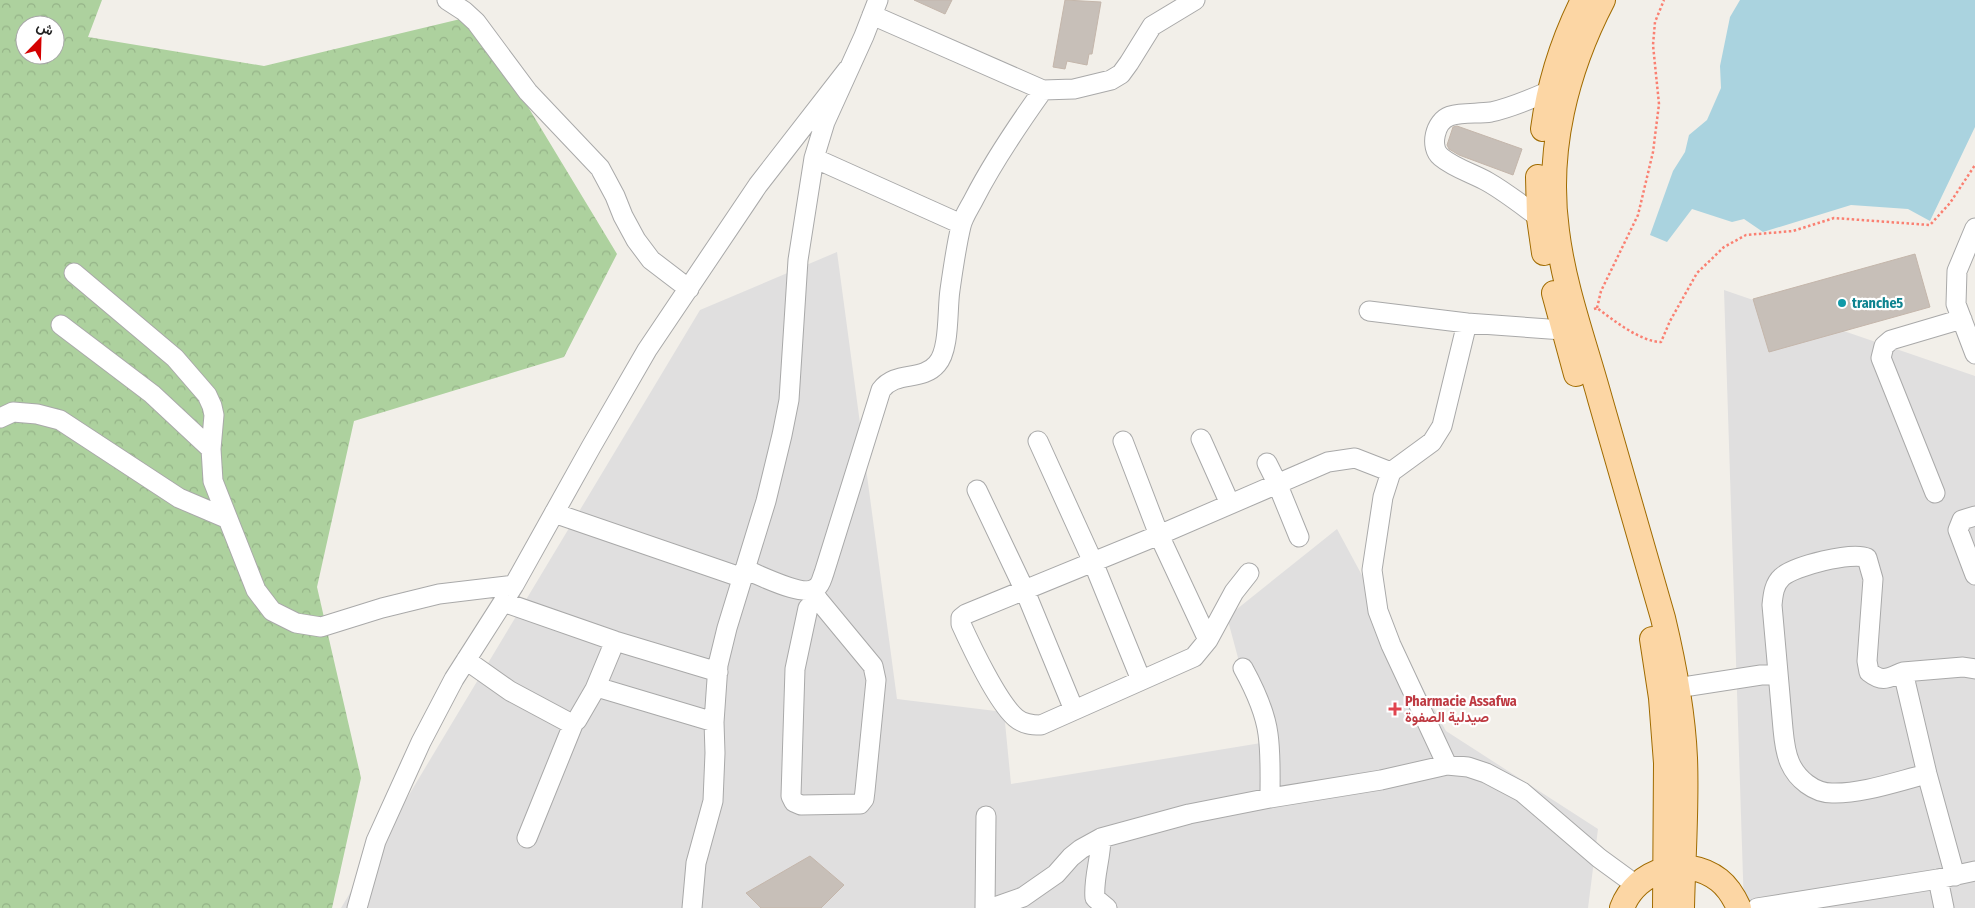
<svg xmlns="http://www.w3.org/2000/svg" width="1975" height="908" viewBox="0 0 1975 908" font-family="'Fira Sans Condensed',Vazirmatn,sans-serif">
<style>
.residential{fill:#e0dfdf}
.forest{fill:url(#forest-crowns);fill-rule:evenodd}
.water{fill:#aad3df}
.building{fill:#c7bfb8;stroke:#c4b6ab}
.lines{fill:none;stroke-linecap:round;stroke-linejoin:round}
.minor-casing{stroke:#a9a9a9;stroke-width:21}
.major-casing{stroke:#a06b00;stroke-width:26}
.path{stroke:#fa8072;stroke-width:2.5;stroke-dasharray:2.5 2.5;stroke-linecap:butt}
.minor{stroke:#fff;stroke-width:19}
.major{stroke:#fcd6a4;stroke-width:24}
.culture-dot{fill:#0f9aa8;stroke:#fff;stroke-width:2}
.health-dot{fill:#e0444e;stroke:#fff;stroke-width:2}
.labels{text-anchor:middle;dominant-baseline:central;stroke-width:4.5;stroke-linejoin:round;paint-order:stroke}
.culture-label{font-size:14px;font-weight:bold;fill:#0d838f;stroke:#fff;text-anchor:start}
.health-label{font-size:14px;font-weight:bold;fill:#be3a42;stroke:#fff;text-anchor:start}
</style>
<defs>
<pattern id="forest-crowns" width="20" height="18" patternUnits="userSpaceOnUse" patternTransform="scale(1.25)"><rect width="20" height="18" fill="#add19e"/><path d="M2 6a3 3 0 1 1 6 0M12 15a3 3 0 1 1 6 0" fill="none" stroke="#95b388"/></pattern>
</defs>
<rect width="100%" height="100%" fill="#f2efe9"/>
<!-- residential -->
<path class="residential" d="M837,252L897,699L1004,712L1011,784L1261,743L1227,617L1337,529L1446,731L1598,829L1588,908H341L700,310Z
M1724,290L1975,376V908H1744Z"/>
<!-- forest -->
<path class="forest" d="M0,0H102L88,37L264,66L473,16L617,254L564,357L354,421L317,587L361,778L332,908H0ZM25,25H55V55H25Z"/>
<!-- water -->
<path class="water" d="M1740,0H1975V127L1930,221L1908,209L1851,205L1763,232L1744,219L1732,222L1692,209L1667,242L1650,235L1673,171L1685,152L1689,135L1707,120L1721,88L1720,66L1730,17Z"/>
<!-- building -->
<path class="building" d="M914,0H952L945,14Z
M1065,0L1101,2L1092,54H1089L1087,65L1067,61L1065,69L1053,67Z
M1457,126L1522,149L1513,175L1459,155L1449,149L1447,145L1453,127Z
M1915,254L1930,307L1769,352L1753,299Z
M810,856L844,885L821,908H761L746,893Z"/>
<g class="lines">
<!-- minor casing -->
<g class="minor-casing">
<path id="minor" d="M447,0L464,11L476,22L528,92L600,168L615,196L623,216L636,240L651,260L689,289
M872,15L1043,90L1074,89L1111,80L1121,74L1129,63L1152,26L1195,0
M814,158L961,224
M1548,224C1528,210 1509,194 1488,182C1474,174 1454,168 1441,157C1429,147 1435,121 1450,116C1463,112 1478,114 1491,112C1515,107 1537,96 1559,87
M1975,228L1957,271L1956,304L1975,354
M74,273L175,358L207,395L212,406L214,415L211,449L213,481L256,590L272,611L296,623L321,627L382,608L439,594L514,585
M1369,311L1467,323
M61,325L152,394L211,449
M0,418L13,412L37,414L60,420L179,498L226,518
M1201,439L1230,504
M1038,441L1093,562L1141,680
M1123,441L1159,535L1208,640
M1267,463L1277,483L1299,537
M977,490L1025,591L1074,710
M1935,493L1881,358L1884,346L1891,340L1962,319
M554,513L743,578
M1975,516L1962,520L1958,530L1975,575
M746,570C760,575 805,599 817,587C821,584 822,578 824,573L881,390C896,370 922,382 937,364C950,350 947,309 950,290C953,269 956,247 961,226C963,217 970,207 974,199C994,160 1018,125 1043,90
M1249,573L1234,592L1208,640L1194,657L1041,725C1031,725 1023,724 1016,718C998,703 971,646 961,624V618L966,614L1159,535L1328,462L1355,458L1391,472
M811,591L873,666L876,680L865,791L864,799L860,804L801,805L794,802L791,796L795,669L808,608L818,599
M503,602L615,641L718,672
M466,660L510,691L568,722H574L577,720L595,689L600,688L714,722
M1243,668C1254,688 1265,711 1268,734C1271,755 1270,777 1270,798
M1903,672C1888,678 1883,683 1869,672L1867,661L1873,579L1867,558C1853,551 1794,566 1782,577C1774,584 1773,595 1772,605L1783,729C1784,740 1785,752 1790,763C1797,779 1814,793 1832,793C1862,794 1898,781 1927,774
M1677,688L1761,675L1778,674
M595,689L615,641
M1447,765L1391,645L1378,611L1372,570L1383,497L1391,472L1432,442L1442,426L1467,323L1563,330
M527,838L574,722
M1101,838C1101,858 1093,879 1095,898L1107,908
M1955,876L1927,774L1903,672L1963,667L1975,669
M1938,879L1944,908
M357,908L376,841L421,742L454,679L514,585L591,447L647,350L758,185L848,69
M692,908L696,863L713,801L715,753L714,722L718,665L727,628L766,501L782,435L789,400L798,260L814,158L825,122L864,36L878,0
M985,908L986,816
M992,908L1023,897L1056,874L1071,857L1081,849L1101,838L1189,814L1270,798L1381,780L1447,765L1468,767L1486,773L1522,792L1599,858L1636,885
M1757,908L1938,879L1975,871"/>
</g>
<!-- major casing -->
<g class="major-casing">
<path id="major" d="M1603,0C1566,71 1546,151 1557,231C1564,288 1585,344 1600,399C1621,472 1642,545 1663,618C1674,664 1683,711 1685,758C1687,807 1683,859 1682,908
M1543,129C1549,84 1563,40 1583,0
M1538,177L1539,218L1544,253
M1554,293L1576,374
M1652,639L1661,698L1666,763L1665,908
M1622,908C1636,870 1686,854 1719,880C1728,887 1734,897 1739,908"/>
</g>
<!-- path -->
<path class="path" d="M1597,308L1601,291L1638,215L1653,152L1659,104L1653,45L1655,22L1664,0
M1594,309L1597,308C1613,320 1641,342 1661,342L1670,321L1697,273L1724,247L1746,235L1793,231L1834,218L1930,225L1950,203L1975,165"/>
<!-- minor -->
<use href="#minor" class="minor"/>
<!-- major -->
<use href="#major" class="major"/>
</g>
<!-- markers -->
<circle class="culture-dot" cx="1842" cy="303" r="5"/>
<path class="health-dot" d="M1392.5 701.5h5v5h5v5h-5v5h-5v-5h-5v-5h5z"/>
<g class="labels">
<!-- culture labels -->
<g class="culture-label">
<text x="1852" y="303">tranche5</text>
</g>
<!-- health labels -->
<g class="health-label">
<text x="1405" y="701">Pharmacie Assafwa<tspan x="1405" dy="16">صيدلية الصفوة</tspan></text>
</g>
</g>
<!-- north arrow -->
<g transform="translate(40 40) rotate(23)"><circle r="24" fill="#ffffff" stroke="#a7a7a7"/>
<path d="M0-4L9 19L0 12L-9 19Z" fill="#d40000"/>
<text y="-8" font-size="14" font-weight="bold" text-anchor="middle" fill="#222222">ش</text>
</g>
</svg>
